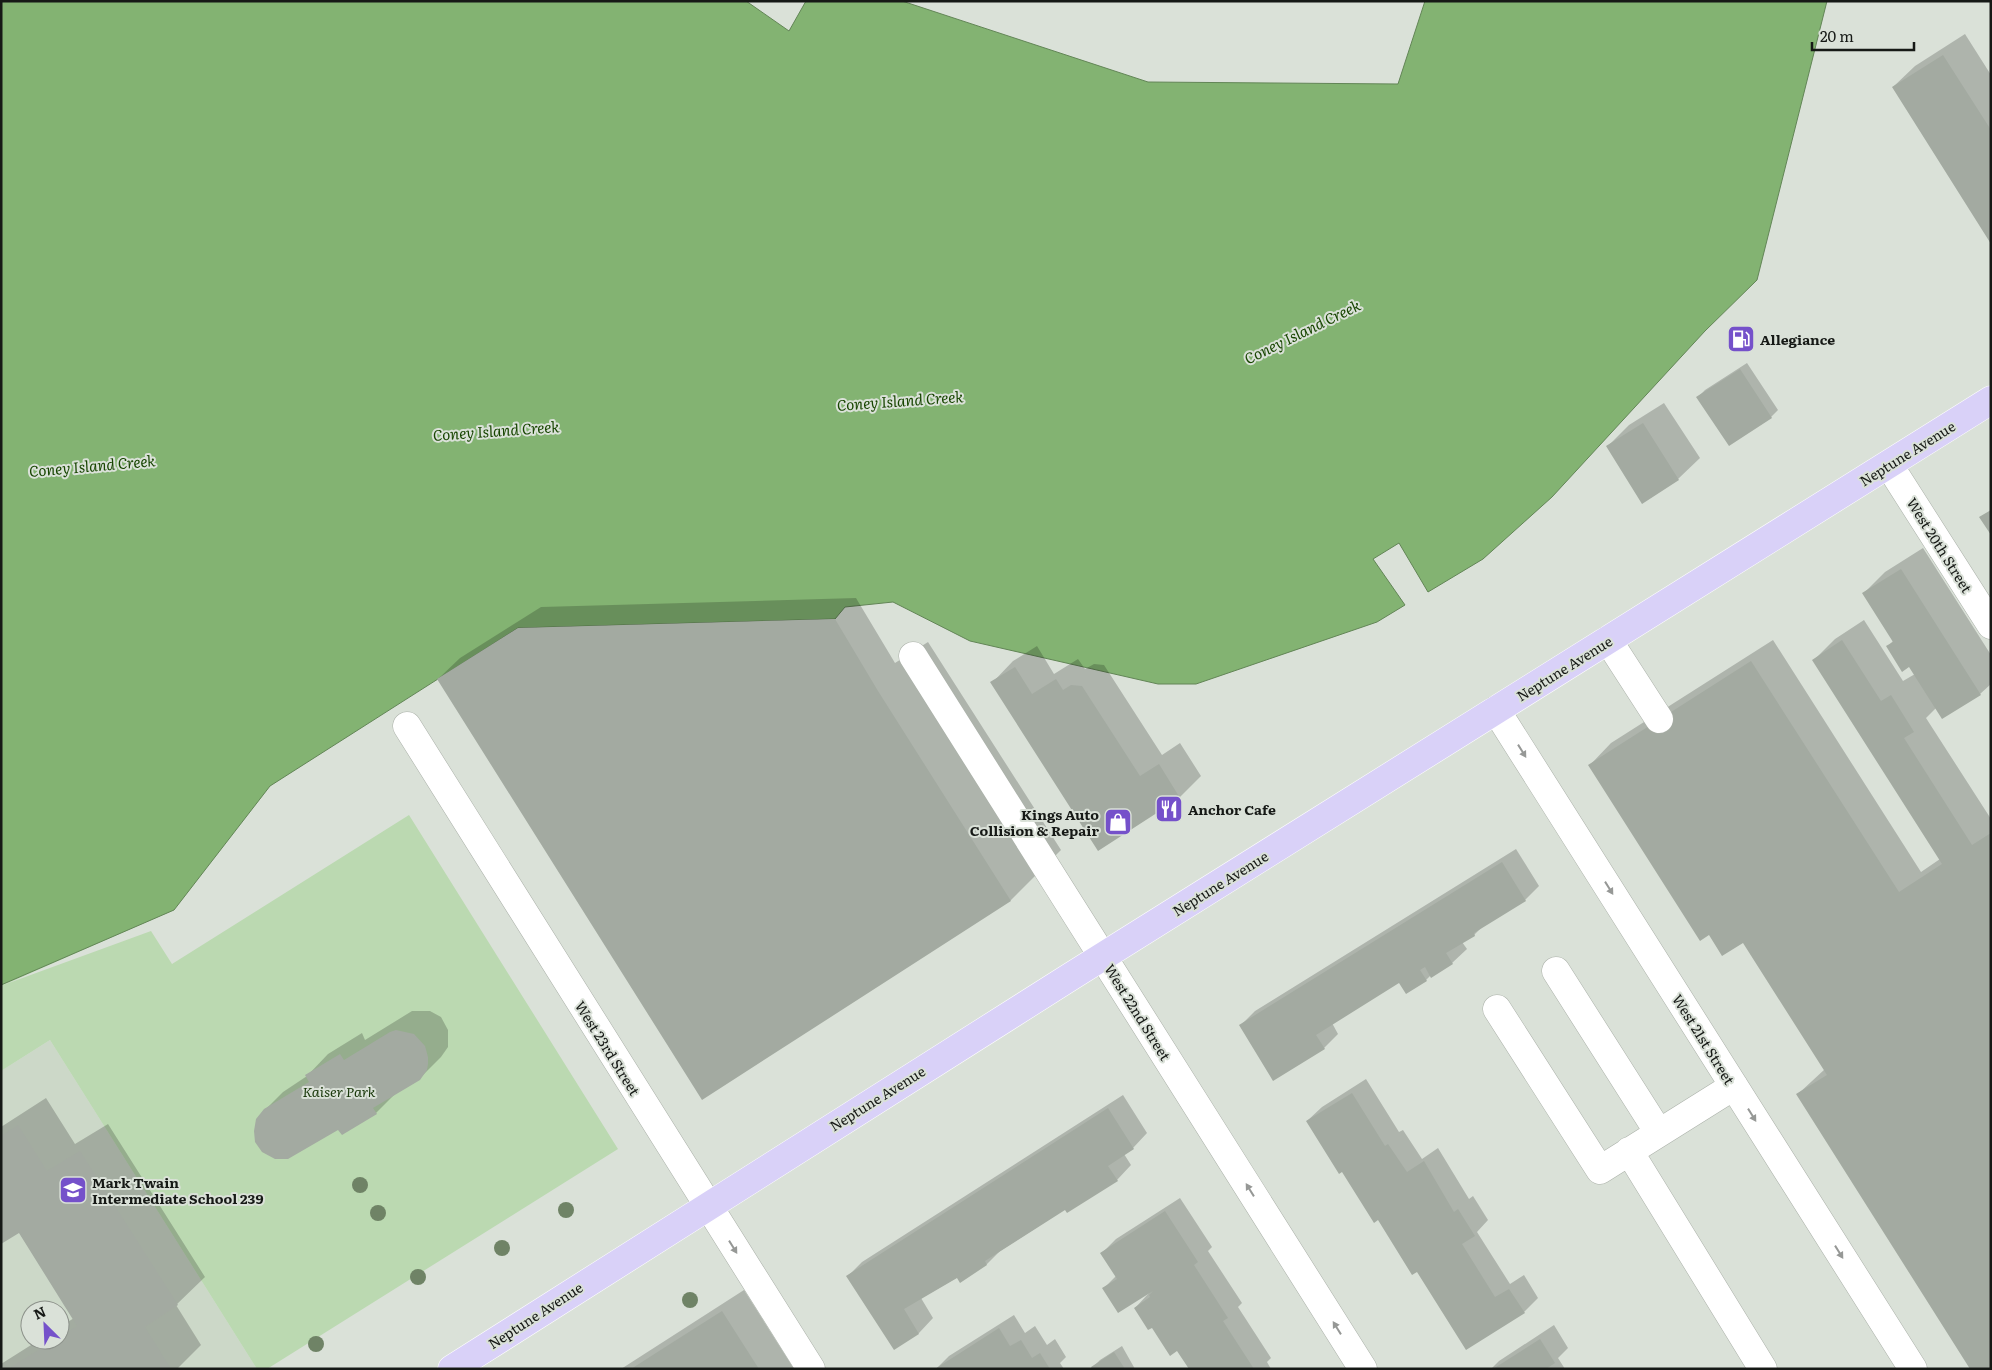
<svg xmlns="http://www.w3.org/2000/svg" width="1992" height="1370" viewBox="0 0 1992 1370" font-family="Literata,serif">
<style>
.built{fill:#ccd8c8;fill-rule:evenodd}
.green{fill:#bbd9b1}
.water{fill:#83b372;stroke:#628556}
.shadow{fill:#0003}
.building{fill:#a3aaa1}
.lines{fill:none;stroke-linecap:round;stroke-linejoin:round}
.minor-casing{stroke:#abb1a9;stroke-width:29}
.major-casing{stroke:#fff;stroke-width:29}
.minor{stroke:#fff;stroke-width:28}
.major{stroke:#d9d1f8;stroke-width:28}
.tree{fill:#6f8366}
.oneway{fill:#969896}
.labels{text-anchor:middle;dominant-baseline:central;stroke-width:4;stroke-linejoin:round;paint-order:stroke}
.poi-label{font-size:14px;font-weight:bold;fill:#161916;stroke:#dae1d8;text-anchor:start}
.street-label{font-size:14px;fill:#161916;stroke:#dae1d8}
.park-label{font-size:14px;font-style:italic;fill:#173608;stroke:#dae1d8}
.water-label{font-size:15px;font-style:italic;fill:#174500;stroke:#dae1d8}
</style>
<rect width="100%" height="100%" fill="#dae1d8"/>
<!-- built -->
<path class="built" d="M50,1040L257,1369H1V1071ZM30,1310H60V1340H30Z"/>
<!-- green -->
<path class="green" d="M322,752L270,786L174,910L6,984L151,931L172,964L409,815L618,1149L267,1369H257L50,1040L1,1071V909Z"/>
<!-- water -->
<path class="water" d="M1,1H746L789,31L806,1H902L1148,82L1398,84L1425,1H1827L1757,280L1705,331L1552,497L1483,559L1428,592L1399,543L1373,559L1405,605L1377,622L1196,684H1158L970,641L893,602L845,607L835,619L518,628L270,786L174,910L1,985Z"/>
<!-- shadow -->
<path class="shadow" d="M1965,34L1991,75V242L1893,87L1915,66Z
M1747,363L1778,410L1771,417L1698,397L1705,390Z
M1664,403L1700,458L1678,479L1608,446L1629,425Z
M1923,548L1991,655V684L1980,694L1942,717L1936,708L1926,718L1991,819V1369L1798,1094L1825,1069L1743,941L1590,765L1611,743L1773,640L1921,872L1940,859L1814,660L1835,639L1864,620L1903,681L1915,674L1910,665L1887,647L1894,640L1864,593L1885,572Z
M856,598L895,663L928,642L1061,850L1011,900L886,979L438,679L460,658L541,607Z
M1037,646L1054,674L1078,659L1085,669L1094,664L1104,665L1162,755L1180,743L1201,776L1180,797L1098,849L992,683L1013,661Z
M1516,849L1539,886L1525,900L1483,926L1474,935L1462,942L1467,949L1452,963L1431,975L1426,980L1400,981L1332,1023L1338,1034L1324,1048L1241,1025L1255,1011Z
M412,1011H430L441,1017L448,1030V1047L441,1057L419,1079L396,1093L376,1113L339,1128L261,1114L283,1092L307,1076L328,1054L362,1033L365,1040Z
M1366,1079L1399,1132L1403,1130L1422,1159L1438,1148L1469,1199L1473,1196L1488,1220L1477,1232L1510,1284L1524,1275L1538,1298L1524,1312L1418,1270L1307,1121L1322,1107Z
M1123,1095L1147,1133L1133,1148L1124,1154L1131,1165L1117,1180L1067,1212L1065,1209L1000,1251L987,1264L961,1281L958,1277L921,1298L933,1318L919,1333L894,1348L848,1276L862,1262Z
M46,1098L75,1144L108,1124L205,1277L176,1305L201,1345L177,1369H1V1364L39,1340H60V1327L74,1318L19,1232L1,1243V1127Z
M1180,1198L1212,1247L1208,1251L1242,1303L1238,1307L1271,1358L1267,1362L1271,1369H1191L1178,1349L1152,1326L1135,1308L1149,1293L1104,1288L1116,1276L1102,1253L1116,1239Z
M744,1290L794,1369H621Z
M1014,1315L1025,1333L1035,1326L1047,1345L1055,1339L1066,1357L1060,1363L1064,1369H936L949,1356Z
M1554,1325L1568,1348L1558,1358L1565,1369H1491L1499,1361Z
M1122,1346L1135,1369H1094L1093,1367L1100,1360Z"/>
<!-- building -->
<path class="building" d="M1943,55L1991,130V244L1892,87Z
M1740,369L1772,418L1729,446L1696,397Z
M1643,423L1679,480L1642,504L1606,446Z
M1991,510V535L1979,517Z
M1901,569L1981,695L1942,719L1909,667L1902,672L1886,646L1893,642L1862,593Z
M835,619L878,691L1011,901L702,1100L437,679L518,628Z
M1842,640L1881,701L1891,695L1914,732L1904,738L1972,845L1991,833V1369H1970L1796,1094L1827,1075L1743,943L1722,956L1709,935L1700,941L1588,765L1751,661L1899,892L1942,864L1812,660Z
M1015,667L1032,694L1056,679L1063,690L1071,685L1082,686L1140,776L1159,764L1180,798L1098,851L990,682Z
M1502,862L1526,901L1474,933L1475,936L1446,953L1453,964L1431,978L1425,967L1420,970L1427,981L1406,994L1399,983L1316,1035L1325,1049L1273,1081L1239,1025Z
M396,1030L414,1034L425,1046L428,1057V1064L427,1070L420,1080L373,1108L377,1114L342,1135L338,1130L288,1159H275L262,1152L255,1142L254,1131L256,1119L264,1109L309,1082L305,1075L340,1054L344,1060L390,1032Z
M1352,1093L1385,1146L1388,1144L1407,1172L1424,1161L1454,1212L1458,1209L1475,1236L1462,1244L1495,1297L1509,1289L1525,1313L1466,1350L1417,1272L1412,1275L1378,1220L1374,1223L1342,1172L1339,1174L1306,1121Z
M1108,1108L1134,1149L1108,1166L1118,1181L1067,1213L1065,1210L985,1261L987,1265L960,1283L957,1278L904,1309L919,1334L894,1350L846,1276Z
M18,1125L47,1171L80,1151L178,1305L145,1327L171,1369H8L54,1340H60V1336L77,1326L19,1233L1,1244V1136Z
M1165,1211L1198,1262L1194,1265L1228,1318L1223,1321L1254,1369H1189L1177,1351L1170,1356L1152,1328L1148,1330L1134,1308L1150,1297L1149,1295L1153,1291L1118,1313L1102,1288L1117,1279L1100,1253Z
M722,1311L759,1369H631L670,1344Z
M999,1328L1010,1346L1021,1340L1032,1358L1040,1353L1050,1369H935Z
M1540,1339L1555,1363L1546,1369H1493Z
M1114,1352L1125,1369H1092L1091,1367Z"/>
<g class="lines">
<!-- minor casing -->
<g class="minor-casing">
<path id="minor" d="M1889,465L1991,625
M1608,640L1659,719
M913,656L1363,1369
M1496,710L1913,1369
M407,726L811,1369
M1556,971L1659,1133
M1497,1009L1600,1170L1734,1086
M1629,1151L1763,1369"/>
</g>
<!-- major casing -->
<g class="major-casing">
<path id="major" d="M452,1369L1070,977L1991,400"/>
</g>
<!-- minor -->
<use href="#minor" class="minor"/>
<!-- major -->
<use href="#major" class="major"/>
</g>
<!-- trees -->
<g class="tree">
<circle cx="360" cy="1185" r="8"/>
<circle cx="566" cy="1210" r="8"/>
<circle cx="378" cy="1213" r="8"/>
<circle cx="502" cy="1248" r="8"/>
<circle cx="418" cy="1277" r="8"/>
<circle cx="690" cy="1300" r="8"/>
<circle cx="316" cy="1344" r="8"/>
</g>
<!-- one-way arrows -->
<defs><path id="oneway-solid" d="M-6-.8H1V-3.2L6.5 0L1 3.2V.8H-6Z" transform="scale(1.25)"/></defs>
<g class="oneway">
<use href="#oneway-solid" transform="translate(1522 751) rotate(58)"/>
<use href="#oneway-solid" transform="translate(1609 888) rotate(58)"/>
<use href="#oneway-solid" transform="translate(1752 1115) rotate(58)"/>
<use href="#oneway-solid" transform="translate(1250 1190) rotate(-122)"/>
<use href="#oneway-solid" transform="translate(733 1247) rotate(58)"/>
<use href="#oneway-solid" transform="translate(1839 1252) rotate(58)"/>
<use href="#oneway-solid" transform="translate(1337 1328) rotate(-122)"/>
</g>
<!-- icons -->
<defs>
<g id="fuel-square" transform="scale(1.4375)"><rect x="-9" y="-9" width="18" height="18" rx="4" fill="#7551ca" stroke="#dae1d8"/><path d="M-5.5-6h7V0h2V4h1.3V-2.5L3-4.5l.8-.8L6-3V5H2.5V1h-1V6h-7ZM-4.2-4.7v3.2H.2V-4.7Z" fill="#fff"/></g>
<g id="restaurant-square" transform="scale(1.4375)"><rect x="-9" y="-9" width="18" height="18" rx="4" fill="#7551ca" stroke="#dae1d8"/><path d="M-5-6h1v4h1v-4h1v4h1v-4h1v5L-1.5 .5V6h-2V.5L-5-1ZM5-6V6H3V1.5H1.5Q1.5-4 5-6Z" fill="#fff"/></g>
<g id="shop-square" transform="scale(1.4375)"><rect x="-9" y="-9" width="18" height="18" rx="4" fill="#7551ca" stroke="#dae1d8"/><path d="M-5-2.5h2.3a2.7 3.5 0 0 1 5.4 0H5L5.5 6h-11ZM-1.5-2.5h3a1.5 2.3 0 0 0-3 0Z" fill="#fff"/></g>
<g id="school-square" transform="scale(1.4375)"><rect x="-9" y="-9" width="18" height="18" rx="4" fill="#7551ca" stroke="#dae1d8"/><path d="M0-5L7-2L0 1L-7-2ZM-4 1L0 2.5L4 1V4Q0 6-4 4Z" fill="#fff"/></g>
</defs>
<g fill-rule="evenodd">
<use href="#fuel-square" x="1741" y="339"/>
<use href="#restaurant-square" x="1169" y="809"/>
<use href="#shop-square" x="1118" y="822"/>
<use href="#school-square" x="73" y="1190"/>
</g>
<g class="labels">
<!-- poi labels -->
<g class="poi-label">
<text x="1760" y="339">Allegiance</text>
<text x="1188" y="809">Anchor Cafe</text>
<text x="1099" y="814" text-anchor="end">Kings Auto<tspan x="1099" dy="16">Collision &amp; Repair</tspan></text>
<text x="92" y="1182">Mark Twain<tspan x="92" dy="16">Intermediate School 239</tspan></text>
</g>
<!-- street labels -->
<g class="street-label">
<text transform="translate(1907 453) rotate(-32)">Neptune Avenue</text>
<text transform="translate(1940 545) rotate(58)">West 20th Street</text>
<text transform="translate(1564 668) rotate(-32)">Neptune Avenue</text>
<text transform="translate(1220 883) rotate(-32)">Neptune Avenue</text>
<text transform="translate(1138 1012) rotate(58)">West 22nd Street</text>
<text transform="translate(1704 1039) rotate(58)">West 21st Street</text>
<text transform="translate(608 1048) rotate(58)">West 23rd Street</text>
<text transform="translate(877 1098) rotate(-32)">Neptune Avenue</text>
<text transform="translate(535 1315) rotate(-33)">Neptune Avenue</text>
</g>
<!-- park labels -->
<g class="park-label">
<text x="339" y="1091">Kaiser Park</text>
</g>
<!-- water labels -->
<g class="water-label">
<text transform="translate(1302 331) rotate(-26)">Coney Island Creek</text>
<text transform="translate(900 400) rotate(-4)">Coney Island Creek</text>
<text transform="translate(496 430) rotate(-4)">Coney Island Creek</text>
<text transform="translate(92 465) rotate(-5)">Coney Island Creek</text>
</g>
</g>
<!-- border -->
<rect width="1992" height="1370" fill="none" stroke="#161916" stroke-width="5"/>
<!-- north arrow -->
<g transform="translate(45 1325) rotate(336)"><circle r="24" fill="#dae1d8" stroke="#8c918a"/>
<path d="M0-4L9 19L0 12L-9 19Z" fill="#7551ca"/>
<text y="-8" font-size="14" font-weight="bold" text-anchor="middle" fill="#161916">N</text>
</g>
<!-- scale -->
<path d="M1812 42v8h102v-8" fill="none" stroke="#161916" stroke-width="2.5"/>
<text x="1820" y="42" font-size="15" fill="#161916" stroke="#dae1d8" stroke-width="4" paint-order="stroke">20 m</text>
</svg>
